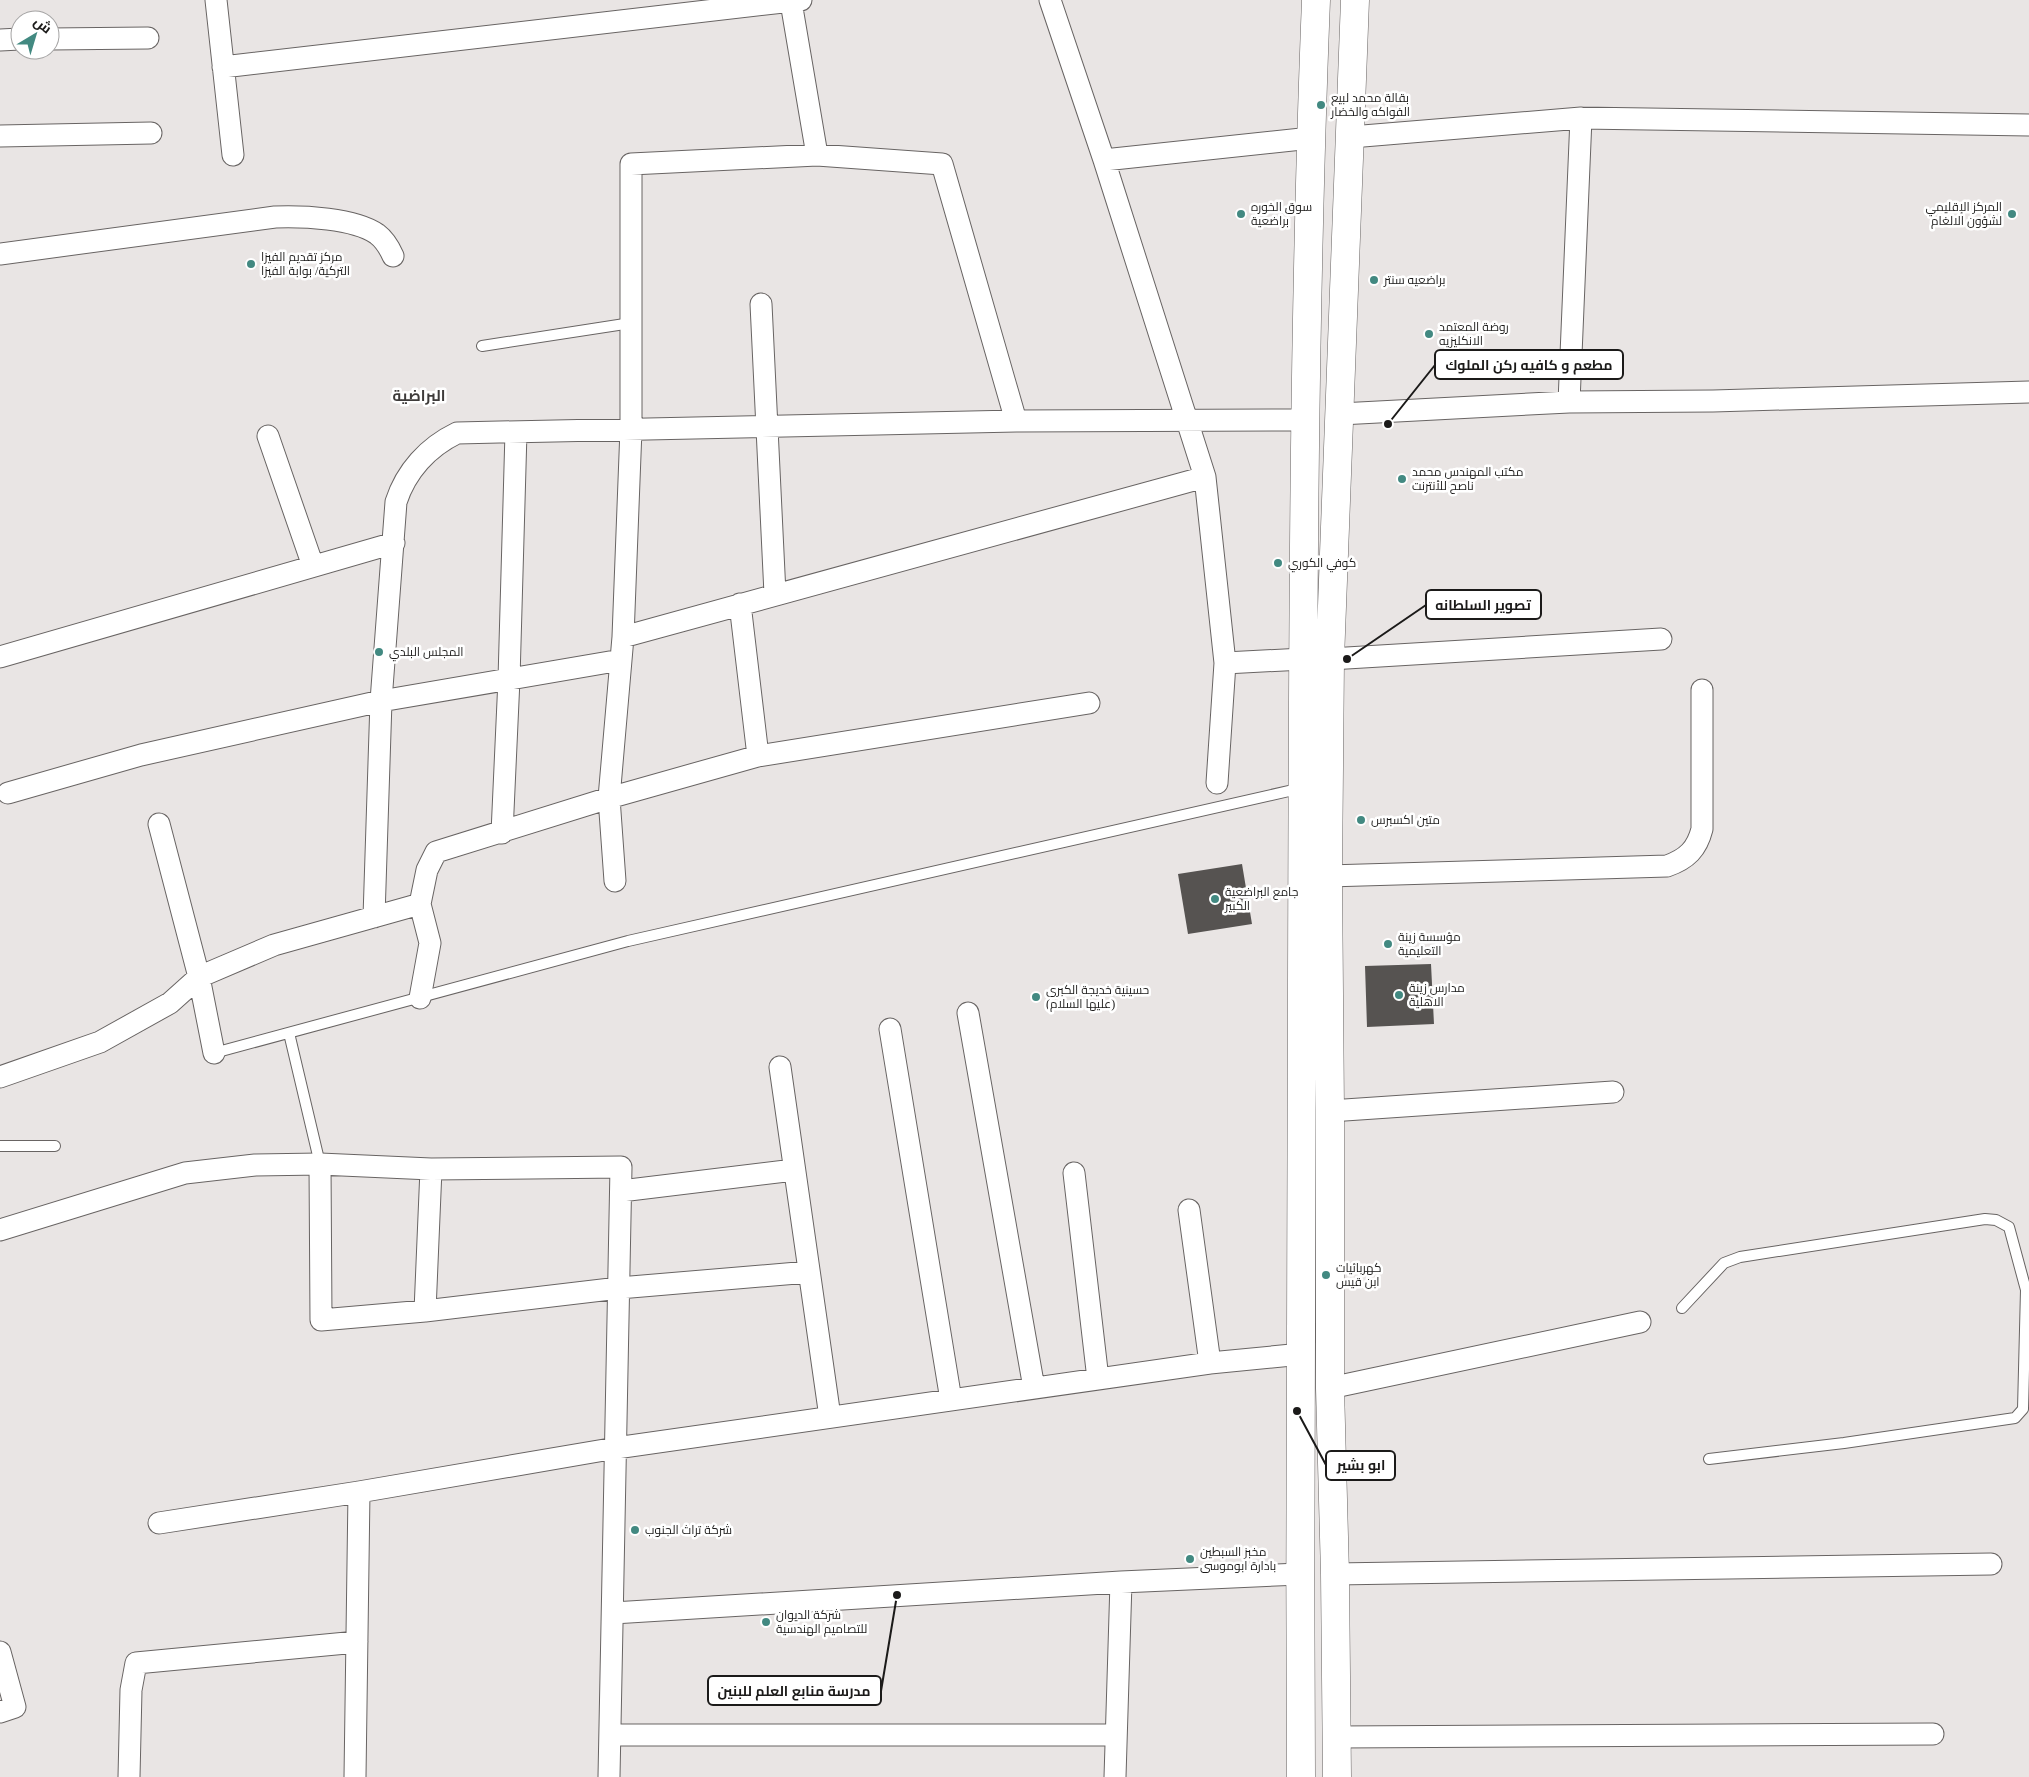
<svg xmlns="http://www.w3.org/2000/svg" width="2029" height="1777" viewBox="0 0 2029 1777" font-family="'Times New Roman',Cairo,serif">
<style>
.building{fill:#565351}
.lines{fill:none;stroke-linecap:round;stroke-linejoin:round}
.lane-casing{stroke:#686463;stroke-width:12}
.street-casing{stroke:#686463;stroke-width:23}
.secondary-casing{stroke:#686463;stroke-width:29}
.lane{stroke:#fff;stroke-width:10}
.street{stroke:#fff;stroke-width:21}
.secondary{stroke:#fff;stroke-width:28}
.poi-dot{fill:#428981;stroke:#fff;stroke-width:2}
.labels{text-anchor:middle;dominant-baseline:central;stroke-width:5;stroke-linejoin:round;paint-order:stroke}
.poi-label{font-size:12px;fill:#1b1a19;stroke:#fff;text-anchor:start}
.quarter-label{font-size:15px;font-weight:bold;fill:#3e3b3a;stroke:#fff}
.leader{fill:none;stroke:#1b1a19;stroke-width:2}
.callout-dot{fill:#1b1a19;stroke:#fff;stroke-width:2}
.callout{fill:#fff;stroke:#1b1a19;stroke-width:2}
.callout-label{font-size:14px;text-anchor:middle;font-weight:bold;fill:#1b1a19}
</style>
<rect width="100%" height="100%" fill="#e9e5e4"/>
<!-- building -->
<path class="building" d="M1242,864L1252,924L1188,934L1178,874Z
M1431,964L1434,1024L1367,1027L1365,966Z"/>
<g class="lines">
<!-- lane casing -->
<g class="lane-casing">
<path id="lane" d="M482,346L631,323
M289,1033L320,1164
M214,1053L628,941L1302,788
M0,1146H55
M1682,1308L1724,1263L1740,1257L1985,1219L1996,1220L2009,1227L2026,1290L2023,1409L2015,1418L1844,1443L1709,1459"/>
</g>
<!-- street casing -->
<g class="street-casing">
<path id="street" d="M216,0L233,155
M1050,0L1104,160L1205,477L1225,663L1217,783
M791,2L817,155
M50,39L148,38
M0,40L20,39
M223,67L801,0
M0,136L151,133
M1351,137L1581,118L2029,125
M1104,160L1311,138
M0,254L275,217C303,216 354,218 377,234C385,240 389,247 393,256
M761,304L775,594
M1569,402L1581,118
M1340,414L1569,402L1713,401L2029,392
M268,436L313,566
M740,604L758,756
M623,637L1205,477
M0,657L394,543
M1330,659L1661,639
M1225,663L1303,659
M8,793L141,755L381,701L621,660
M159,824L199,977L214,1053
M502,833L509,679L516,432
M1328,876L1667,866C1687,859 1697,849 1702,829V690
M615,881L609,798L623,637L631,429V164L817,155L942,164L1016,421
M420,904L430,943L420,998
M374,917L381,701L396,502C406,471 428,447 457,433L1016,421L1305,420
M968,1013L1034,1388
M890,1029L951,1400
M780,1067L830,1417
M0,1077L100,1042L170,1003L199,977L274,945L420,904L427,870L436,852L609,798L758,756L1089,703
M1330,1111L1613,1092
M320,1164L321,1320L425,1311L619,1288L809,1272
M1074,1173L1098,1379
M621,1191L794,1170
M1189,1210L1210,1363
M0,1230L185,1173L255,1165L320,1164L431,1169L621,1167L609,1777
M425,1311L431,1169
M1330,1388L1640,1322
M159,1523L359,1492L616,1448L1210,1363L1302,1354
M1335,1574L1991,1564
M613,1613L1121,1582L1300,1574
M0,1652L15,1707L0,1712
M610,1735H1116
M1337,1737L1933,1734
M129,1777L131,1690L136,1663L357,1642
M355,1777L359,1492
M1115,1777L1121,1582"/>
</g>
<!-- secondary casing -->
<g class="secondary-casing">
<path id="secondary" d="M1301,1777C1299,1512 1302,1247 1302,982C1303,655 1303,327 1316,0
M1337,1777L1335,1574L1330,1388V1111L1328,876L1330,659L1355,0"/>
</g>
<!-- lane -->
<use href="#lane" class="lane"/>
<!-- street -->
<use href="#street" class="street"/>
<!-- secondary -->
<use href="#secondary" class="secondary"/>
</g>
<!-- markers -->
<g class="poi-dot">
<circle cx="1321" cy="105" r="5"/>
<circle cx="1241" cy="214" r="5"/>
<circle cx="2012" cy="214" r="5"/>
<circle cx="251" cy="264" r="5"/>
<circle cx="1374" cy="280" r="5"/>
<circle cx="1429" cy="334" r="5"/>
<circle cx="1402" cy="479" r="5"/>
<circle cx="1278" cy="563" r="5"/>
<circle cx="379" cy="652" r="5"/>
<circle cx="1361" cy="820" r="5"/>
<circle cx="1215" cy="899" r="5"/>
<circle cx="1388" cy="944" r="5"/>
<circle cx="1399" cy="995" r="5"/>
<circle cx="1036" cy="997" r="5"/>
<circle cx="1326" cy="1275" r="5"/>
<circle cx="635" cy="1530" r="5"/>
<circle cx="1190" cy="1559" r="5"/>
<circle cx="766" cy="1622" r="5"/>
</g>
<g class="labels">
<!-- poi labels -->
<g class="poi-label">
<text x="1331" y="98">بقالة محمد لبيع<tspan x="1331" dy="14">الفواكه والخضار</tspan></text>
<text x="1251" y="207">سوق الخوره<tspan x="1251" dy="14">براضعية</tspan></text>
<text x="2002" y="207" text-anchor="end">المركز الإقليمي<tspan x="2002" dy="14">لشؤون الالغام</tspan></text>
<text x="261" y="257">مركز تقديم الفيزا<tspan x="261" dy="14">التركية/ بوابة الفيزا</tspan></text>
<text x="1384" y="280">براضعيه سنتر</text>
<text x="1439" y="327">روضة المعتمد<tspan x="1439" dy="14">الانكليزيه</tspan></text>
<text x="1412" y="472">مكتب المهندس محمد<tspan x="1412" dy="14">ناصح للأنترنت</tspan></text>
<text x="1288" y="563">كوفي الكوري</text>
<text x="389" y="652">المجلس البلدي</text>
<text x="1371" y="820">متين اكسبرس</text>
<text x="1225" y="892">جامع البراضعية<tspan x="1225" dy="14">الكبير</tspan></text>
<text x="1398" y="937">مؤسسة زينة<tspan x="1398" dy="14">التعليمية</tspan></text>
<text x="1409" y="988">مدارس زينة<tspan x="1409" dy="14">الاهلية</tspan></text>
<text x="1046" y="990">حسينية خديجة الكبرى<tspan x="1046" dy="14">(عليها السلام)</tspan></text>
<text x="1336" y="1268">كهربائيات<tspan x="1336" dy="14">ابن قيس</tspan></text>
<text x="645" y="1530">شركة تراث الجنوب</text>
<text x="1200" y="1552">مخبز السبطين<tspan x="1200" dy="14">بادارة ابوموسى</tspan></text>
<text x="776" y="1615">شركة الديوان<tspan x="776" dy="14">للتصاميم الهندسية</tspan></text>
</g>
<!-- quarter labels -->
<g class="quarter-label">
<text x="419" y="396">البراضية</text>
</g>
</g>
<!-- callouts -->
<path class="leader" d="M1388 424L1435 365M1347 659L1426 605M1297 1411L1326 1465M897 1595L881 1691"/>
<g class="callout-dot">
<circle cx="1388" cy="424" r="5"/>
<circle cx="1347" cy="659" r="5"/>
<circle cx="1297" cy="1411" r="5"/>
<circle cx="897" cy="1595" r="5"/>
</g>
<g class="callout">
<rect x="1435" y="350" width="188" height="29" rx="5"/>
<rect x="1426" y="590" width="115" height="29" rx="5"/>
<rect x="1326" y="1451" width="69" height="29" rx="5"/>
<rect x="708" y="1676" width="173" height="29" rx="5"/>
</g>
<g class="callout-label">
<text x="1529" y="370">مطعم و كافيه ركن الملوك</text>
<text x="1483" y="610">تصوير السلطانه</text>
<text x="1361" y="1470">ابو بشير</text>
<text x="794" y="1696">مدرسة منابع العلم للبنين</text>
</g>
<!-- north arrow -->
<g transform="translate(35 35) rotate(38)"><circle r="24" fill="#ffffff" stroke="#a4a3a3"/>
<path d="M0-4L9 19L0 12L-9 19Z" fill="#428981"/>
<text y="-8" font-size="14" font-weight="bold" text-anchor="middle" fill="#1b1a19">ش</text>
</g>
</svg>
